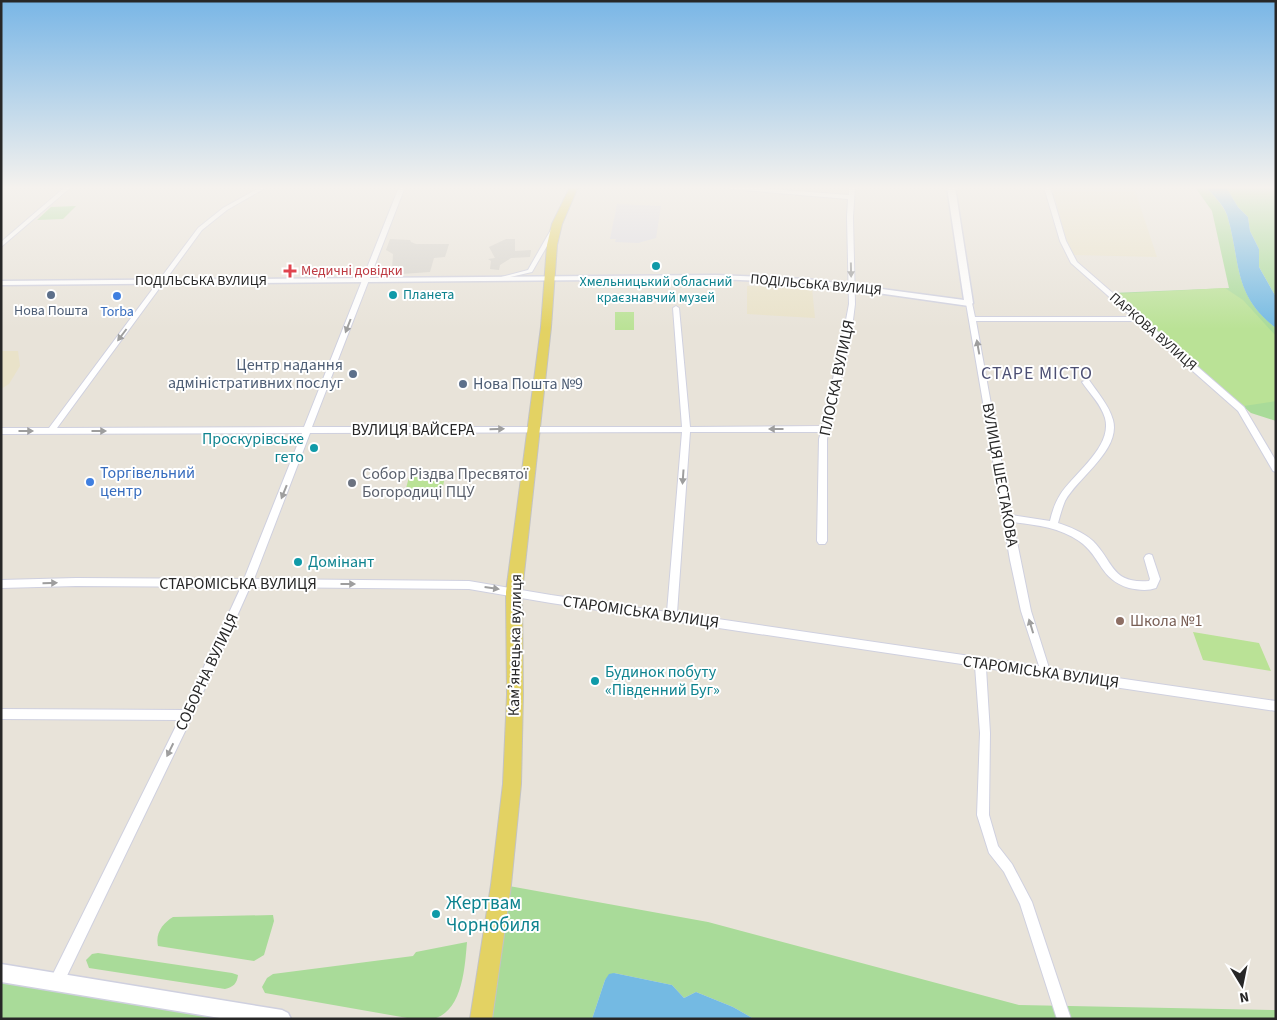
<svg xmlns="http://www.w3.org/2000/svg" width="1277" height="1020" viewBox="0 0 1277 1020" font-family="'Source Sans 3',sans-serif">
<style>
.industrial{fill:#dcdae1}
.education{fill:#e9e2c9}
.green{fill:#a9db99}
.pitch{fill:#bae296}
.plaza{fill:#d5d2cb}
.water{fill:#74bae3}
.lines{fill:none;stroke-linecap:round;stroke-linejoin:round}
.minor-casing{stroke:#cfd0df;stroke-width:2}
.tertiary-casing{stroke:#cfd0df;stroke-width:3}
.primary-casing{stroke:#c3c3c3;stroke-width:2}
.minor{fill:#fff;fill-rule:evenodd}
.tertiary{fill:#fff;fill-rule:evenodd}
.primary{fill:#e3d263;fill-rule:evenodd}
.oneway{fill:#9e9e9e}
.culture-dot{fill:#0f9aa8;stroke:#fff;stroke-width:2}
.health-dot{fill:#e0444e;stroke:#fff;stroke-width:2}
.service-dot{fill:#5c6f8a;stroke:#fff;stroke-width:2}
.shop-dot{fill:#3f7fe0;stroke:#fff;stroke-width:2}
.worship-dot{fill:#6b7280;stroke:#fff;stroke-width:2}
.education-dot{fill:#8d6e63;stroke:#fff;stroke-width:2}
.labels{text-anchor:middle;dominant-baseline:central;stroke-width:4;stroke-linejoin:round;paint-order:stroke}
.far-health-label{font-size:14px;fill:#be3a42;stroke:#fff;text-anchor:start}
.far-street-label{font-size:14px;fill:#272727;stroke:#fff}
.far-culture-label{font-size:14px;fill:#0d838f;stroke:#fff}
.far-service-label{font-size:14px;fill:#4e5e75;stroke:#fff}
.far-shop-label{font-size:14px;fill:#366cbe;stroke:#fff}
.service-label{font-size:16px;fill:#4e5e75;stroke:#fff;text-anchor:end}
.street-label{font-size:16px;fill:#272727;stroke:#fff}
.culture-label{font-size:16px;fill:#0d838f;stroke:#fff;text-anchor:start}
.shop-label{font-size:16px;fill:#366cbe;stroke:#fff;text-anchor:start}
.worship-label{font-size:16px;fill:#5b616d;stroke:#fff;text-anchor:start}
.education-label{font-size:16px;fill:#785e54;stroke:#fff;text-anchor:start}
.neighbourhood-label{font-size:18px;letter-spacing:1px;fill:#4c4f73;stroke:#fff}
.near-culture-label{font-size:19px;fill:#0d838f;stroke:#fff;text-anchor:start}
</style>
<rect width="100%" height="100%" fill="#e8e3d9"/>
<!-- industrial -->
<path class="industrial" d="M617,204L661,206L656,238L638,243L615,242L616,239H610Z"/>
<!-- education -->
<path class="education" d="M1052,187L1134,188L1157,257L1073,255L1066,239Z
M747,286L812,288L815,318L747,314Z
M1,351H18L20,366L9,384L1,389Z"/>
<!-- green -->
<path class="green" d="M1195,187H1206C1213,195 1223,205 1227,215C1241,261 1232,294 1276,328V421L1251,413L1112,293L1229,288L1212,211Z
M1226,187H1276V297L1259,267V249L1250,231L1248,217L1238,207Z
M76,206L63,219L37,220L51,207Z
M509,886L708,922L1019,1005L1276,1010V1019H754L733,1007L696,992L684,998L672,985L614,973L605,980L592,1019H491Z
M273,915L274,921L264,955L254,961L158,946C155,933 163,923 173,917Z
M467,942C465,965 463,1009 436,1018C429,1020 419,1019 413,1019L265,993L262,987L267,978L273,974L413,956L416,952Z
M98,953L232,973L238,975C237,984 233,987 225,989L89,968L86,960L92,954Z
M1,982L232,1019H1Z"/>
<!-- pitch -->
<path class="pitch" d="M1225,288L1243,300L1276,336V401L1244,406L1114,294Z
M615,312H634V330H615Z
M409,477H445L441,495L404,496Z
M1193,632L1259,643L1271,671L1203,660Z"/>
<!-- plaza -->
<path class="plaza" d="M390,239L410,240L411,242L416,244H449L445,257L434,258L430,272L402,274L392,269L393,254L386,250Z
M506,239H515V251L531,250L530,257L511,258L500,265L499,270L490,269L491,261L488,259L495,258L489,247Z"/>
<!-- water -->
<path class="water" d="M1206,187H1226L1238,207L1248,217L1250,231L1259,249V267L1276,297V328C1232,295 1241,261 1227,215C1223,204 1213,195 1206,187Z
M614,973L672,985L684,998L696,992L733,1007L754,1019H592L605,980L609,974Z"/>
<g class="lines">
<!-- minor casing -->
<g class="minor-casing">
<path id="minor" d="M65,187H71L1,247V242Z
M261,187H267L227,210L202,230L57,428L304,427L399,187H405L312,427H682L673,308L676,306L679,308L690,427L822,426L843,336L849,304L847,217L848,199L731,189L728,187H747L849,195V187H855L853,217L855,304L851,336L827,439V541L825,544H819L817,541L819,439L821,432H690L677,613L1039,666L1021,611L1010,560L966,303L969,301L972,303L975,317H1132L1071,263L1060,241L1044,187H1050L1066,241L1077,262L1244,407L1276,461V472L1273,471L1238,411L1136,321H976L1011,515L1050,521C1052,512 1055,503 1060,495C1073,474 1113,447 1105,418C1101,404 1090,394 1082,382L1086,380H1089C1097,392 1109,405 1113,420C1121,450 1078,477 1065,501C1062,508 1060,516 1058,523C1070,527 1083,532 1093,541C1114,562 1111,584 1149,581L1150,579L1144,558L1146,555L1149,554L1152,555L1160,579L1156,588C1148,591 1138,590 1129,588C1099,579 1102,557 1079,541C1059,527 1036,525 1013,522L1031,611L1049,668L1276,701V711L986,668L990,733L989,815L998,846L1012,864L1032,902L1071,1019H1057L1020,904L1004,872L989,853L977,815L980,733L975,666L551,603L469,589L250,587L191,719L62,986L57,988L52,986L50,981L52,976L179,720L1,719V709L184,710L241,587L76,586L1,588V580L76,578L244,579L302,433L1,434V428H49L198,228L223,208ZM682,432L667,612L551,595L469,581L254,579L310,433Z
M553,226L558,227L532,272L501,279V277L528,270Z"/>
</g>
<!-- tertiary casing -->
<g class="tertiary-casing">
<path id="tertiary" d="M947,187H955L973,303L969,306L807,283L716,279L1,285V281L716,275L807,279L964,300Z
M1,964L282,1010L288,1013L291,1019H226L1,982Z"/>
</g>
<!-- primary casing -->
<g class="primary-casing">
<path id="primary" d="M570,187H578L562,224L557,245L551,327L522,592L523,695L521,784L511,885L492,1019H470L491,885L503,784L507,695L506,592L541,327L547,245L552,224Z"/>
</g>
<!-- minor -->
<use href="#minor" class="minor"/>
<!-- tertiary -->
<use href="#tertiary" class="tertiary"/>
<!-- primary -->
<use href="#primary" class="primary"/>
</g>
<!-- one-way arrows -->
<defs><path id="oneway-solid" d="M-6-.8H1V-3.2L6.5 0L1 3.2V.8H-6Z" transform="scale(1.25)"/></defs>
<g class="oneway">
<use href="#oneway-solid" transform="translate(851 270) rotate(89)"/>
<use href="#oneway-solid" transform="translate(348 326) rotate(111)"/>
<use href="#oneway-solid" transform="translate(122 335) rotate(127)"/>
<use href="#oneway-solid" transform="translate(978 347) rotate(-100)"/>
<use href="#oneway-solid" transform="translate(497 429) rotate(-1)"/>
<use href="#oneway-solid" transform="translate(776 429) rotate(-180)"/>
<use href="#oneway-solid" transform="translate(26 431)"/>
<use href="#oneway-solid" transform="translate(99 431)"/>
<use href="#oneway-solid" transform="translate(683 477) rotate(94)"/>
<use href="#oneway-solid" transform="translate(284 492) rotate(112)"/>
<use href="#oneway-solid" transform="translate(50 583) rotate(-1)"/>
<use href="#oneway-solid" transform="translate(348 584)"/>
<use href="#oneway-solid" transform="translate(492 588) rotate(8)"/>
<use href="#oneway-solid" transform="translate(1031 626) rotate(-107)"/>
<use href="#oneway-solid" transform="translate(170 750) rotate(116)"/>
</g>
<!-- sky -->
<linearGradient id="sky" x2="0" y2="1"><stop stop-color="#79b6e6"/><stop offset="0.57" stop-color="#f5f2ee"/><stop offset="1" stop-color="#f5f2ee" stop-opacity="0"/></linearGradient>
<rect width="1277" height="329" fill="url(#sky)"/>
<!-- markers -->
<g class="culture-dot">
<circle cx="656" cy="266" r="5"/>
<circle cx="393" cy="295" r="5"/>
<circle cx="314" cy="448" r="5"/>
<circle cx="298" cy="562" r="5"/>
<circle cx="595" cy="681" r="5"/>
<circle cx="436" cy="914" r="5"/>
</g>
<path class="health-dot" d="M287.5 263.5h5v5h5v5h-5v5h-5v-5h-5v-5h5z"/>
<g class="service-dot">
<circle cx="51" cy="295" r="5"/>
<circle cx="353" cy="374" r="5"/>
<circle cx="463" cy="384" r="5"/>
</g>
<g class="shop-dot">
<circle cx="117" cy="296" r="5"/>
<circle cx="90" cy="482" r="5"/>
</g>
<circle class="worship-dot" cx="352" cy="483" r="5"/>
<circle class="education-dot" cx="1120" cy="621" r="5"/>
<g class="labels">
<!-- far-health labels -->
<g class="far-health-label">
<text x="301" y="271">Медичні довідки</text>
</g>
<!-- far-street labels -->
<g class="far-street-label">
<text x="201" y="281">ПОДІЛЬСЬКА ВУЛИЦЯ</text>
<text transform="translate(816 285) rotate(5)">ПОДІЛЬСЬКА ВУЛИЦЯ</text>
<text transform="translate(1153 332) rotate(41)">ПАРКОВА ВУЛИЦЯ</text>
</g>
<!-- far-culture labels -->
<g class="far-culture-label">
<text x="656" y="282">Хмельницький обласний<tspan x="656" dy="16">краєзнавчий музей</tspan></text>
<text x="403" y="295" text-anchor="start">Планета</text>
</g>
<!-- far-service labels -->
<g class="far-service-label">
<text x="51" y="311">Нова Пошта</text>
</g>
<!-- far-shop labels -->
<g class="far-shop-label">
<text x="117" y="312">Torba</text>
</g>
<!-- service labels -->
<g class="service-label">
<text x="343" y="365">Центр надання<tspan x="343" dy="18">адміністративних послуг</tspan></text>
<text x="473" y="384" text-anchor="start">Нова Пошта №9</text>
</g>
<!-- street labels -->
<g class="street-label">
<text transform="translate(837 378) rotate(-78)">ПЛОСКА ВУЛИЦЯ</text>
<text x="413" y="430">ВУЛИЦЯ ВАЙСЕРА</text>
<text transform="translate(1000 475) rotate(80)">ВУЛИЦЯ ШЕСТАКОВА</text>
<text x="238" y="584">СТАРОМІСЬКА ВУЛИЦЯ</text>
<text transform="translate(641 612) rotate(8)">СТАРОМІСЬКА ВУЛИЦЯ</text>
<text transform="translate(515 645) rotate(-89)">Камʼянецька вулиця</text>
<text transform="translate(207 672) rotate(-65)">СОБОРНА ВУЛИЦЯ</text>
<text transform="translate(1041 672) rotate(8)">СТАРОМІСЬКА ВУЛИЦЯ</text>
</g>
<!-- culture labels -->
<g class="culture-label">
<text x="304" y="439" text-anchor="end">Проскурівське<tspan x="304" dy="18">гето</tspan></text>
<text x="308" y="562">Домінант</text>
<text x="605" y="672">Будинок побуту<tspan x="605" dy="18">«Південний Буг»</tspan></text>
</g>
<!-- shop labels -->
<g class="shop-label">
<text x="100" y="473">Торгівельний<tspan x="100" dy="18">центр</tspan></text>
</g>
<!-- worship labels -->
<g class="worship-label">
<text x="362" y="474">Собор Різдва Пресвятої<tspan x="362" dy="18">Богородиці ПЦУ</tspan></text>
</g>
<!-- education labels -->
<g class="education-label">
<text x="1130" y="621">Школа №1</text>
</g>
<!-- neighbourhood labels -->
<g class="neighbourhood-label">
<text x="1037" y="373">СТАРЕ МІСТО</text>
</g>
<!-- near-culture labels -->
<g class="near-culture-label">
<text x="446" y="903">Жертвам<tspan x="446" dy="22">Чорнобиля</tspan></text>
</g>
</g>
<!-- border -->
<rect width="1277" height="1020" fill="none" stroke="#272727" stroke-width="5"/>
<!-- north arrow -->
<g transform="translate(1242 985) rotate(170)" stroke="#ffffff" stroke-width="4" paint-order="stroke">
<path d="M0-4L9 19L0 12L-9 19Z" fill="#272727"/>
<text y="-8" font-size="14" font-weight="bold" text-anchor="middle" fill="#272727">N</text>
</g>
</svg>
